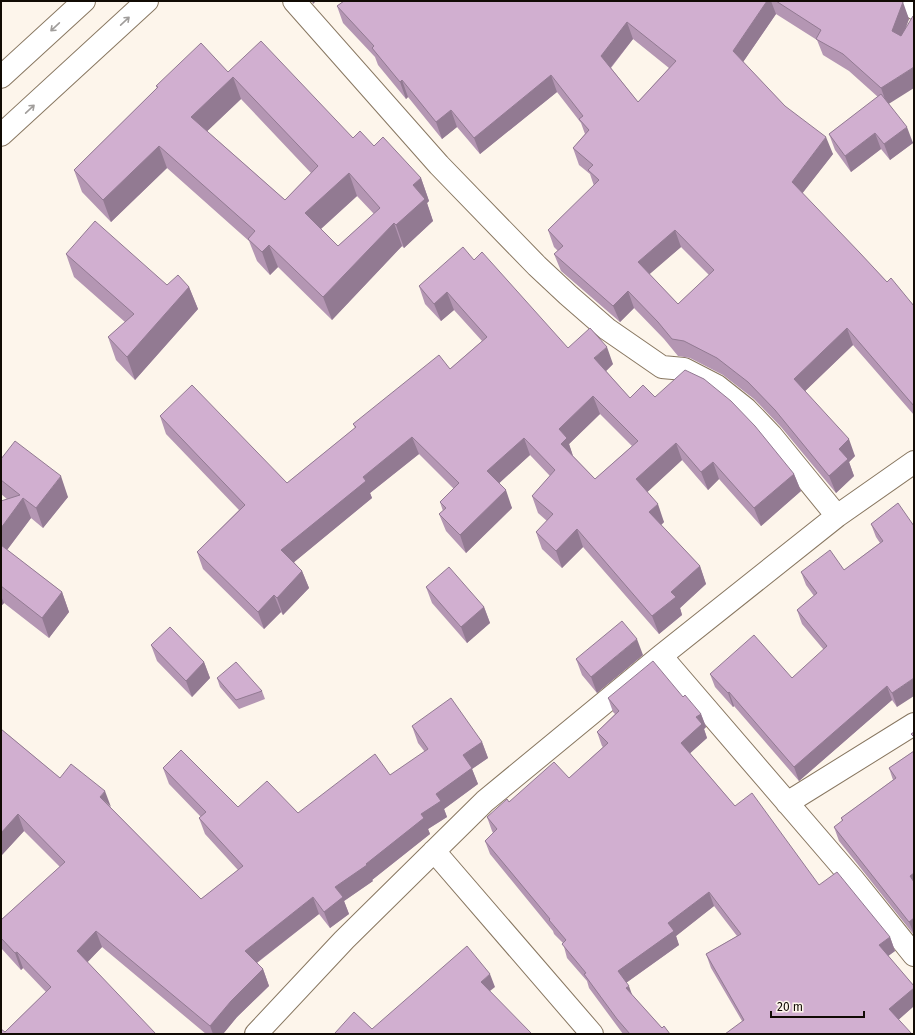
<svg xmlns="http://www.w3.org/2000/svg" width="915" height="1035" viewBox="0 0 915 1035" font-family="'Fira Sans',sans-serif">
<style>
.lines{fill:none;stroke-linecap:round;stroke-linejoin:round}
.street-casing{stroke:#887761;stroke-width:24}
.primary-casing{stroke:#887761;stroke-width:24}
.street{stroke:#fff;stroke-width:22}
.primary{stroke:#fff;stroke-width:22}
.wall{fill:#b496b3;fill-rule:evenodd}
.shaded-wall{fill:#927a92}
.building{fill:#d1afd0;stroke:#927a92;fill-rule:evenodd}
.oneway{stroke:#a09d9b}
</style>
<rect width="100%" height="100%" fill="#fdf5eb"/>
<g class="lines">
<!-- street casing -->
<g class="street-casing">
<path id="street" d="M294,1L439,165L537,266L568,295L607,329L662,367L684,369L717,386L746,409L771,435L837,516
M905,1L914,8
M661,656L852,878L914,955
M787,803L914,724
M434,851L592,1034
M256,1034L344,940L485,801L661,656L837,516L914,462"/>
</g>
<!-- primary casing -->
<g class="primary-casing">
<path id="primary" d="M1,77L84,1
M1,135L147,1"/>
</g>
<!-- street -->
<use href="#street" class="street"/>
<!-- primary -->
<use href="#primary" class="primary"/>
</g>
<!-- wall -->
<path class="wall" d="M344,1H901L909,19L906,27L889,104L913,143L890,160L881,149L851,172L835,150L829,134L878,97L849,71L823,55L817,40L776,14L743,62L785,106L833,154L802,193L887,282L914,306V415L853,345L805,391L855,456L849,462L854,476L836,493L781,427L754,399L723,375L690,358L678,356L664,339L634,308L620,322L561,271L554,254L558,251L554,247L548,230L594,186L590,174L579,165L573,148L585,134L581,123L557,92L480,154L457,127L442,139L408,97L406,99L378,65L375,57L343,23L337,6ZM633,39L669,68L638,102L611,68ZM681,247L709,275L678,304L649,274Z
M228,72L353,138L374,146L421,178L429,201L427,203L433,221L404,248L402,246L332,320L278,267L270,275L257,261L249,241L167,168L111,222L82,192L74,170L157,88L156,86ZM241,99L311,173L285,200L207,131ZM357,196L374,214L338,246L321,229Z
M66,254L167,285L189,287L198,309L135,380L116,360L108,337L125,322L74,277Z
M474,260L568,348L613,364L606,371L630,398L655,397L794,474L801,491L761,526L719,479L708,490L682,460L647,492L664,522L661,525L700,566L706,584L680,608L682,615L659,634L583,547L562,568L542,549L536,532L547,521L538,513L532,496L550,476L530,455L499,483L512,508L466,553L446,531L439,514L443,511L440,502L454,489L419,454L370,493L372,498L294,562L302,571L309,588L283,615L281,612L264,629L203,569L197,552L239,510L166,434L160,416L287,483L355,428L353,424L450,369L482,341L454,310L441,321L425,304L419,286ZM600,414L632,446L595,479L573,456L569,444Z
M1,459L68,497L43,528L31,518L7,550L62,592L69,612L49,638L4,603L1,606V501L7,499L1,494Z
M898,503L897,707L892,700L799,781L734,706L733,707L715,687L710,674L792,678L824,650L802,624L797,610L814,596L806,585L801,572L844,570L880,543L876,537L871,524Z
M426,587L484,607L490,623L467,643L432,603Z
M151,645L204,662L210,678L192,697L157,661Z
M643,655L597,693L582,675L576,659Z
M217,678L262,691L265,699L239,709L220,687Z
M683,697L701,714L706,727L704,729L707,738L690,753L735,806L819,885L890,937L895,951L888,956L914,986V1006L899,1019L742,1021L711,968L706,954L737,936L714,906L676,936L679,945L626,983L632,995L662,1028L670,1034H623L589,988L587,981L567,958L563,943L554,934L553,931L490,854L485,841L493,833L492,831L487,817L509,802L569,778L603,747L602,746L597,732L615,714L613,712L608,698Z
M412,726L482,742L488,758L472,769L478,784L444,809L447,817L428,829L430,834L372,880L373,881L344,901L349,914L330,928L319,914L257,963L263,969L269,986L237,1017L223,1034H206L102,947L87,962L5,1032L46,992L23,968L21,970L1,948V920L60,867L24,831L1,856V729L60,778L110,807L201,899L238,870L205,834L199,818L201,817L169,784L163,768L238,807L298,813L390,775L425,752L418,743Z
M914,751V935L839,841L834,827L842,821L841,818L893,780L889,768Z"/>
<!-- shaded-wall -->
<path class="shaded-wall" d="M312,1H316L313,4Z
M767,1H771L776,14L739,68L733,51Z
M903,2L909,19L898,48L892,31Z
M627,22L633,39L607,72L601,56Z
M914,67V88L887,105L881,88Z
M551,75L557,92L480,154L474,138Z
M233,77L241,99L199,139L191,117Z
M402,80L408,97L406,99L400,82Z
M451,110L457,127L442,139L436,122Z
M907,127L913,143L890,160L884,144Z
M875,133L881,149L851,172L845,156Z
M826,137L833,154L798,199L792,182Z
M159,146L167,168L111,222L103,200Z
M349,173L357,196L313,236L305,213Z
M421,178L429,201L427,203L433,221L404,248L396,225L413,185Z
M394,223L402,246L332,320L323,297Z
M675,230L681,247L644,279L638,262Z
M269,245L278,267L270,275L262,252Z
M189,287L198,309L135,380L127,357Z
M628,291L634,308L620,322L613,306Z
M447,292L454,310L441,321L434,304Z
M847,328L853,345L800,396L794,379Z
M607,347L613,364L601,376L594,358Z
M593,396L600,414L569,444L573,456L561,444L559,429Z
M412,437L419,454L370,493L372,498L287,568L281,550L363,477Z
M524,438L530,455L494,488L487,471Z
M849,439L855,456L849,462L854,476L836,493L829,476L839,449Z
M676,443L682,460L642,497L636,479Z
M713,462L719,479L708,490L701,472Z
M794,474L801,491L761,526L754,508Z
M61,476L68,497L43,528L36,508Z
M506,490L512,508L466,553L460,535Z
M23,498L31,518L1,558V528Z
M658,504L664,522L656,530L649,512Z
M577,529L583,547L562,568L556,551Z
M700,566L706,584L680,608L682,615L659,634L652,616L671,592Z
M302,571L309,588L283,615L277,598Z
M62,592L69,612L49,638L42,618Z
M274,595L281,612L264,629L258,612Z
M1,596L4,603L1,606Z
M484,607L490,623L467,643L461,627Z
M637,639L643,655L597,693L591,677Z
M204,662L210,678L192,697L186,681Z
M914,678V696L897,707L892,693Z
M887,686L892,700L799,781L794,767Z
M729,692L734,706L733,707L728,693Z
M701,714L706,727L704,729L707,738L686,757L681,743L696,717Z
M482,742L488,758L472,769L478,784L444,809L447,817L428,829L430,834L372,880L373,881L344,901L349,914L330,928L324,912L335,887L421,814L436,794L463,755Z
M105,791L111,807L100,797Z
M18,814L24,831L1,856V833Z
M914,873V888L910,876Z
M709,892L714,906L676,936L679,945L623,985L618,971L668,923Z
M313,897L319,914L251,967L245,951Z
M914,918V934L909,922Z
M96,931L102,947L83,967L77,951Z
M890,937L895,951L884,959L879,945Z
M17,952L23,968L21,970L15,953Z
M263,969L269,986L237,1017L223,1034H213L210,1026L231,1001Z
M490,974L495,987L485,995L481,982Z
M629,986L634,1000L626,988Z
M914,988V1006L895,1023L889,1009Z"/>
<!-- building -->
<path class="building" d="M344,1H767L733,51L785,106L826,137L792,182L860,253L887,282L891,278L914,306V406L847,328L794,379L849,439L839,449L848,459L829,476L775,410L748,382L717,358L684,341L672,339L658,322L628,291L613,306L554,254L563,246L548,230L599,180L588,170L593,165L573,148L589,130L579,119L583,116L551,75L474,138L451,110L436,122L402,80L400,82L372,48L374,46L337,6ZM627,22L676,61L638,102L601,56ZM675,230L714,270L678,304L638,262Z
M776,1H901L903,2L892,31L901,36L913,16L914,17V67L881,88L843,54L816,39L821,30Z
M261,41L353,138L360,131L374,146L383,137L421,178L413,185L425,199L396,225L394,223L323,297L269,245L262,252L248,239L255,231L159,146L103,200L74,170L158,87L156,86L201,43L228,72ZM233,77L318,166L285,200L191,117ZM349,173L380,208L338,246L305,213Z
M881,94L907,127L884,144L875,133L845,156L829,134Z
M95,221L167,285L178,275L189,287L127,357L108,337L134,314L66,254Z
M463,247L474,260L482,252L568,348L590,328L607,347L594,358L630,398L643,385L655,397L685,370L704,379L731,401L755,426L794,474L754,508L713,462L701,472L676,443L636,479L658,504L649,512L700,566L671,592L676,597L652,616L577,529L556,551L536,532L553,514L532,496L555,470L524,438L487,471L506,490L460,535L439,514L446,508L440,502L459,483L412,437L363,477L366,481L281,550L302,571L277,598L274,595L258,612L197,552L245,505L160,416L192,385L287,483L356,427L353,424L439,355L450,369L487,337L447,292L434,304L419,286ZM593,396L638,441L595,479L561,444L567,438L559,429Z
M15,441L61,476L36,508L23,498L1,528V501L20,495L1,480V459Z
M898,503L914,526V678L892,693L887,686L794,767L729,692L728,693L710,674L754,635L792,678L827,646L797,610L817,593L801,572L830,550L844,570L883,541L871,524Z
M1,545L62,592L42,618L1,586Z
M449,567L484,607L461,627L426,587Z
M622,621L637,639L591,677L576,659Z
M170,627L204,662L186,681L151,645Z
M653,661L683,697L685,695L701,714L696,717L702,724L681,743L735,806L752,793L819,885L837,872L890,937L879,945L914,986V988L889,1009L912,1034H725L744,1020L706,954L741,934L709,892L668,923L674,931L618,971L629,986L626,988L662,1028L664,1026L670,1034H630L617,1019L584,974L586,973L562,944L566,940L549,920L550,919L485,841L497,829L487,817L507,799L509,802L554,762L569,778L608,743L597,732L619,711L608,698Z
M236,662L262,691L236,700L217,678Z
M451,698L482,742L463,755L472,768L436,794L441,801L421,814L424,818L366,864L367,865L335,887L343,897L324,912L313,897L245,951L263,969L231,1001L210,1026L96,931L77,951L156,1034H1V1029L5,1032L51,987L17,952L15,953L1,938V920L65,862L18,814L1,833V729L60,778L71,764L105,791L100,797L201,899L243,866L199,818L206,812L163,768L181,750L238,807L267,781L298,813L375,754L390,775L428,749L412,726Z
M914,732V737L911,734Z
M914,751V873L910,876L914,882V918L909,922L834,827L843,820L841,818L896,778L889,768Z
M467,946L490,974L481,982L532,1034H336L335,1033L354,1012L372,1029Z"/>
<!-- one-way arrows -->
<defs><path id="oneway-shaft" d="M-6 0H5M1.5-3L5.5 0L1.5 3" fill="none" stroke-width="1.6" stroke-linecap="round" stroke-linejoin="round"/></defs>
<g class="oneway">
<use href="#oneway-shaft" transform="translate(125 21) rotate(-43)"/>
<use href="#oneway-shaft" transform="translate(55 27) rotate(137)"/>
<use href="#oneway-shaft" transform="translate(30 109) rotate(-43)"/>
</g>
<!-- border -->
<rect width="915" height="1035" fill="none" stroke="#110b04" stroke-width="4"/>
<!-- scale -->
<path d="M771 1011v6h93v-6" fill="none" stroke="#110b04" stroke-width="2"/>
<text x="777" y="1011" font-size="12" fill="#110b04" stroke="#fdf5eb" stroke-width="3" paint-order="stroke">20 m</text>
</svg>
